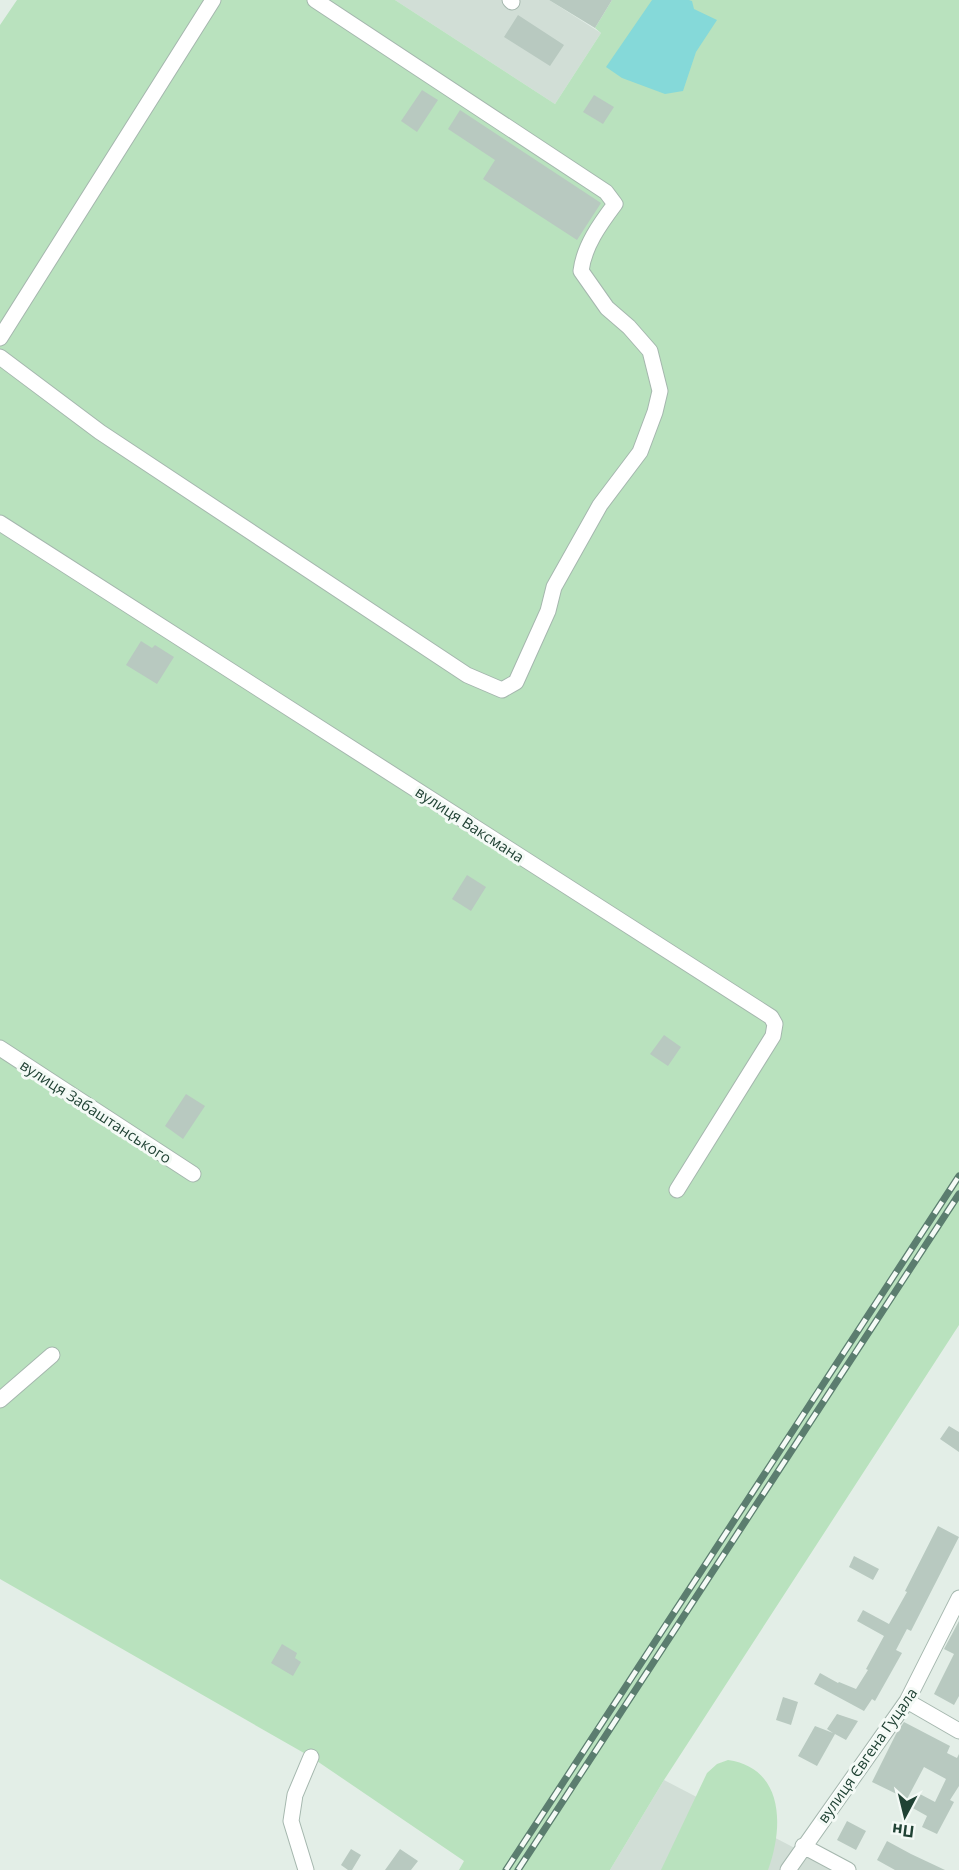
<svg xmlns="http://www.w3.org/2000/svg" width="959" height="1870" viewBox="0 0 959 1870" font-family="'Open Sans',sans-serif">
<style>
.built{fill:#d1ded6}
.green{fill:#b9e2be}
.water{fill:#85d9d9}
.building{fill:#b8c9c0}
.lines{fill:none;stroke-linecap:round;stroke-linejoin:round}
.minor-casing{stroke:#a5b7ae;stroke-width:17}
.minor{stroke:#fff;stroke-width:15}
.rail-casing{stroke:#5b7d6f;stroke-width:7}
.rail{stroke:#f4faf6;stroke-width:4.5;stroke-dasharray:14;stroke-linecap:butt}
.labels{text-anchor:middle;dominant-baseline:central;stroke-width:6;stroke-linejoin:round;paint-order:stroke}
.street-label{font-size:15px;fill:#204234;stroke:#f4faf6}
</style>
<rect width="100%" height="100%" fill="#e3eee7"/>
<!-- built -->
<path class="built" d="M395,0H549L601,33L555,104Z
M664,1780L837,1870H610Z"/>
<!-- green -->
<path class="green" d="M17,0H395L555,104L601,33L595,28L612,0H959V1325L664,1780L610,1870H459L464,1861L311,1757L0,1579V25Z
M728,1760C784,1768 784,1827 768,1870H661L707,1773L717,1764Z"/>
<!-- water -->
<path class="water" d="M652,0H689L692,1L694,9L717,20L696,52L683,91L665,94L622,78L606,67Z"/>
<!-- building -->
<path class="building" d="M549,0H612L595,28Z
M518,15L564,45L550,66L504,37Z
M422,90L438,100L417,132L401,121Z
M594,95L614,107L603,124L583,112Z
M460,110L601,203L577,240L483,179L495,160L448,129Z
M141,641L152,648L155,645L174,657L157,684L126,665Z
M467,875L486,887L471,911L452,899Z
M664,1035L681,1047L668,1066L650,1054Z
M186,1094L205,1106L183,1139L165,1126Z
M949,1426L959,1432V1452L940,1439Z
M938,1526L959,1537L911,1631L907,1629L896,1650L902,1653L875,1701L872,1699L864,1711L814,1684L820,1673L838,1683L839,1682L856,1689L868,1670L866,1669L884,1636L857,1621L863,1610L889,1624L907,1592L905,1591Z
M854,1556L879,1569L873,1580L849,1567Z
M959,1621V1696L954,1705L934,1694L954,1654L944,1649Z
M282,1644L297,1653L295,1658L301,1662L293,1676L271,1663Z
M783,1697L798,1702L791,1725L776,1720Z
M837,1714L858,1721L846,1740L835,1734L817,1766L798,1756L815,1726L833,1733L827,1729Z
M904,1722L950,1746L947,1753L957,1758L959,1754V1786L950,1800L954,1802L937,1834L922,1827L927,1816L911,1807L918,1793L935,1802L946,1779L924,1767L907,1799L872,1782L896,1734Z
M847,1821L866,1831L856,1850L837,1840Z
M887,1841L911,1854L945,1870H895L877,1860Z
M351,1849L361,1855L352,1870H348L341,1865Z
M400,1849L418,1861L411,1870H385Z"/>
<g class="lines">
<!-- minor casing -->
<g class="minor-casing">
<path id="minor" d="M510,0L512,2
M0,338L213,0
M0,357L100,432L467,675L502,690L516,682L548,611L554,587L600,505L640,452L655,412L660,391L650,351L629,327L607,308L581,271C584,246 600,224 615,204L606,192L315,0
M0,523L771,1017L775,1024L773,1036L677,1190
M0,1048L193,1174
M0,1400L52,1355
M907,1701L959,1731
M803,1846L848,1870
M306,1870L291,1821L295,1795L311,1757
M788,1870L907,1701L959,1598"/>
</g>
<!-- minor -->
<use href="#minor" class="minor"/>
<!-- rail casing -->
<g class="rail-casing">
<path id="rail" d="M506,1870L959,1176
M518,1870L959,1194"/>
</g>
<!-- rail -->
<use href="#rail" class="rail"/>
</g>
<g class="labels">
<!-- street labels -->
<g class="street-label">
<text transform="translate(470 824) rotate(33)">вулиця Ваксмана</text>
<text transform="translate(96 1111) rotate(33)">вулиця Забаштанського</text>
<text transform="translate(867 1755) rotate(-55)">вулиця Євгена Гуцала</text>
</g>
</g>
<!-- north arrow -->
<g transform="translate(905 1816) rotate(187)" stroke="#f4faf6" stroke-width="4.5" paint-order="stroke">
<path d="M0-4.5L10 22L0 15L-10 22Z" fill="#204234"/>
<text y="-9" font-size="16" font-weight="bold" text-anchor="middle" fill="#204234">Пн</text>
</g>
</svg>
